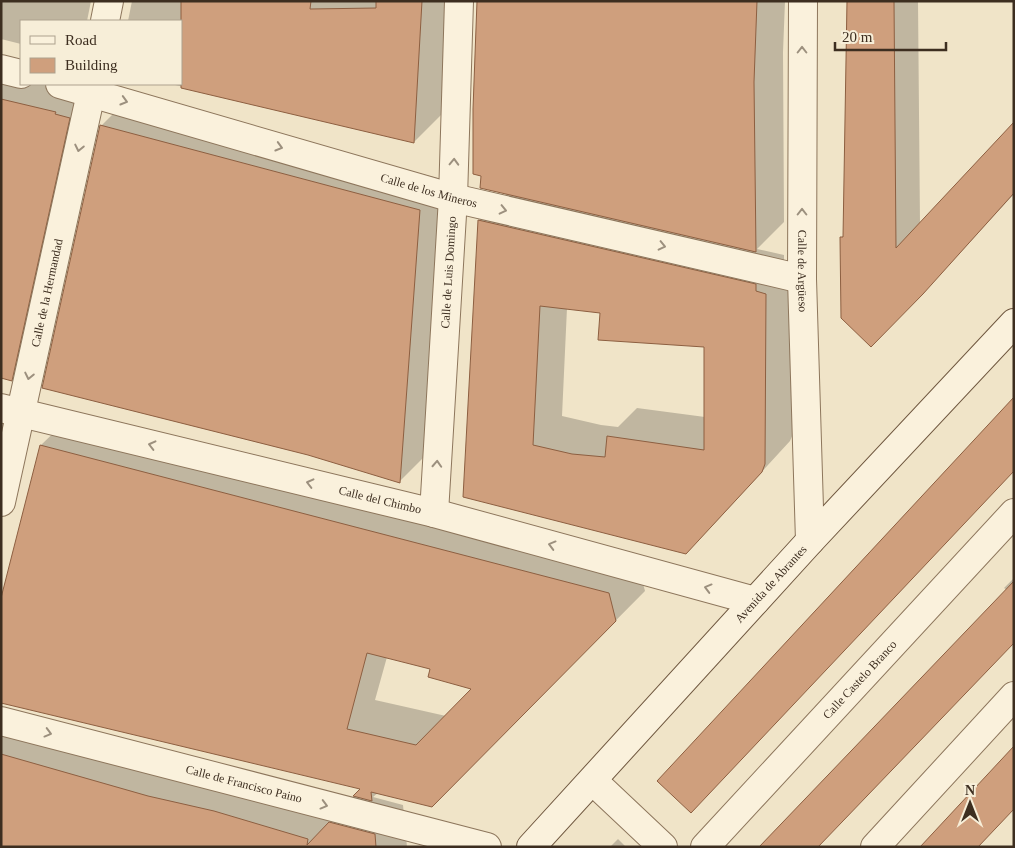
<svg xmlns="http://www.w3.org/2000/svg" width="1015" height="848" viewBox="0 0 1015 848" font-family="'Times New Roman',serif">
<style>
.shadow{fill:#0003;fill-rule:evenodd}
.building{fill:#cf9f7d;stroke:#8d5f41;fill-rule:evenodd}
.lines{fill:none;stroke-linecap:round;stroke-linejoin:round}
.street-casing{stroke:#8d765c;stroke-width:30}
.secondary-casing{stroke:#6f573f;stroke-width:30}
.street{stroke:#faf1dc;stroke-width:28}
.secondary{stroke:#faf1dc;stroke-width:28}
.oneway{stroke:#9c907e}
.labels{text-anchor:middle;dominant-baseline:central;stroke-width:4.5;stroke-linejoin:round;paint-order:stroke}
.street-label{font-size:12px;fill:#3d2e20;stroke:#f7eed8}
</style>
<rect width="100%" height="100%" fill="#f0e4c8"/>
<!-- shadow -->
<path class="shadow" d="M1,1H91L87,21H21V44L1,39Z
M132,1H449L443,113L414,142L171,84H181V21H128Z
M478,1H785L783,52L784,222L757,249L784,255V262L795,265L793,434L790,441L715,523L686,552L464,496L479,220L507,193L482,175ZM567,308L601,311L705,345V417L637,408L618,427L601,425L562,416Z
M847,1H918L920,224L1014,123V194L946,268L895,321L841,238L844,235Z
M1,63L21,84H84L41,348L12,377L1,374Z
M130,97L449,181L428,453L399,482L308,454L101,126Z
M1,400L9,402L1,434Z
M71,416L638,564L645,591L432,806L379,792L373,797L403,805L407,847H1V717L342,811L363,788L41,445ZM387,657L431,668L473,689L446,716L375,700Z
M1014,578V642L1007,590L1004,588Z
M618,839L626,847H610Z"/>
<!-- building -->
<path class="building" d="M181,1H311L310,9L376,8V1H422L414,143L181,88Z
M477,1H757L754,82L756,252L480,188L481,176L473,174V109Z
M847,1H894L896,248L1014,122V193L923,294L871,347L841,318L840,237H843Z
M1,99L56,112L55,114L70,118L12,381L1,378Z
M100,125L420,210L400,483L308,455L42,388Z
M478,220L756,284V291L766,294L765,464L762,472L686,554L463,497ZM540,306L600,313L598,340L704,347V450L607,436L605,457L572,454L533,445Z
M1014,397V471L691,813L657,781Z
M40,445L609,593L616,621L432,807L371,792L372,801L353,796L360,789L1,703V598ZM367,653L430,669L428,677L471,689L416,745L347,729Z
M1014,581V643L818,847H759Z
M1014,746V809L978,847H920Z
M1,754L148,796L214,811L308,839L307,845L329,822L375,834L376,847H1Z"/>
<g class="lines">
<!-- street casing -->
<g class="street-casing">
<g id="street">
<path id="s1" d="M803,1L802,279L810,541"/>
<path d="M105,21L109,1"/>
<path d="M1,69L21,74"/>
<path id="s2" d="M60,84L453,198L802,279"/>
<path id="s3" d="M1,408L434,513L755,601"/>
<path id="s4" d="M1,502L93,84"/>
<path id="s5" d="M434,513L453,198L459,1"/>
<path id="s6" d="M1,721L487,847"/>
<path d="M593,781L663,847"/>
<path id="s7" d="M705,847L1014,513"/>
<path d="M875,847L1014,696"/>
</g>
</g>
<!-- secondary casing -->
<g class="secondary-casing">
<g id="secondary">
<path id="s8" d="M531,847L810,541L1014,323"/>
</g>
</g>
<!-- street -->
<use href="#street" class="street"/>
<!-- secondary -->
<use href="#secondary" class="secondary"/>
</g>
<!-- one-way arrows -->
<defs><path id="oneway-chevron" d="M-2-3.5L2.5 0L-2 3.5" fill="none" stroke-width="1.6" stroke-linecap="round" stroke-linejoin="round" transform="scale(1.25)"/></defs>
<g class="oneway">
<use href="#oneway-chevron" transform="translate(802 50) rotate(-90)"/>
<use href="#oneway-chevron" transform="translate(124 101) rotate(16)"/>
<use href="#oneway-chevron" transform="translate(279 147) rotate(16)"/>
<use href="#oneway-chevron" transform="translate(79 148) rotate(102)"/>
<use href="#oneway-chevron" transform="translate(454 162) rotate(-88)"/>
<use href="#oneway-chevron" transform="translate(503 210) rotate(13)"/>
<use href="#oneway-chevron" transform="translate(802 212) rotate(-90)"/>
<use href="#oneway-chevron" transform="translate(662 246) rotate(13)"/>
<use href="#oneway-chevron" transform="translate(29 376) rotate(102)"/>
<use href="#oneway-chevron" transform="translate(152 445) rotate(-166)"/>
<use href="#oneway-chevron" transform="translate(437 464) rotate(-87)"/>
<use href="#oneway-chevron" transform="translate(310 483) rotate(-166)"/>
<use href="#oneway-chevron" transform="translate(552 545) rotate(-165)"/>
<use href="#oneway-chevron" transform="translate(708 588) rotate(-165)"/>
<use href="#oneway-chevron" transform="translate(48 733) rotate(15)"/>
<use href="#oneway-chevron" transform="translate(324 805) rotate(15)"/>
</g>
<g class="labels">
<!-- street labels -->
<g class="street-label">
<text stroke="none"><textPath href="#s2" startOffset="384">Calle de los Mineros</textPath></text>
<text stroke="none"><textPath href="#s1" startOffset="270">Calle de Argüeso</textPath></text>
<text stroke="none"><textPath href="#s5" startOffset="241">Calle de Luis Domingo</textPath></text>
<text stroke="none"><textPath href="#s4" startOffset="214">Calle de la Hermandad</textPath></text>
<text stroke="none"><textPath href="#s3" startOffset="390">Calle del Chimbo</textPath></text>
<text stroke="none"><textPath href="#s8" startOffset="356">Avenida de Abrantes</textPath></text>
<text stroke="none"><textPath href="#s7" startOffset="228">Calle Castelo Branco</textPath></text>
<text stroke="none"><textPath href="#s6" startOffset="251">Calle de Francisco Paino</textPath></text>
</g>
</g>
<!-- border -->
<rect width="1015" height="848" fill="none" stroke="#3d2e20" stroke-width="5"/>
<!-- legend -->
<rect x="20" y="20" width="162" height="65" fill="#f7eed8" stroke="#ada18e"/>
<rect x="30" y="36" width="25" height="8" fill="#faf1dc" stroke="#ada18e"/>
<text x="65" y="45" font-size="15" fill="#3d2e20">Road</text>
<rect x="30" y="58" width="25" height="15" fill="#cf9f7d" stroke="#ada18e"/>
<text x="65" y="70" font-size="15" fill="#3d2e20">Building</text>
<!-- north arrow -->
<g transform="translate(970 803)" stroke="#f7eed8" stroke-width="4" paint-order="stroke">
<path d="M0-4L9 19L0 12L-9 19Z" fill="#3d2e20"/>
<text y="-8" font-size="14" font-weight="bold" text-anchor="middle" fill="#3d2e20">N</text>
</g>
<!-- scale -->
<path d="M835 42v8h111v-8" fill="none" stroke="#3d2e20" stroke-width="2.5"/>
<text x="842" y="42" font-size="15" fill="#3d2e20" stroke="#f7eed8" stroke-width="4" paint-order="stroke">20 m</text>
</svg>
